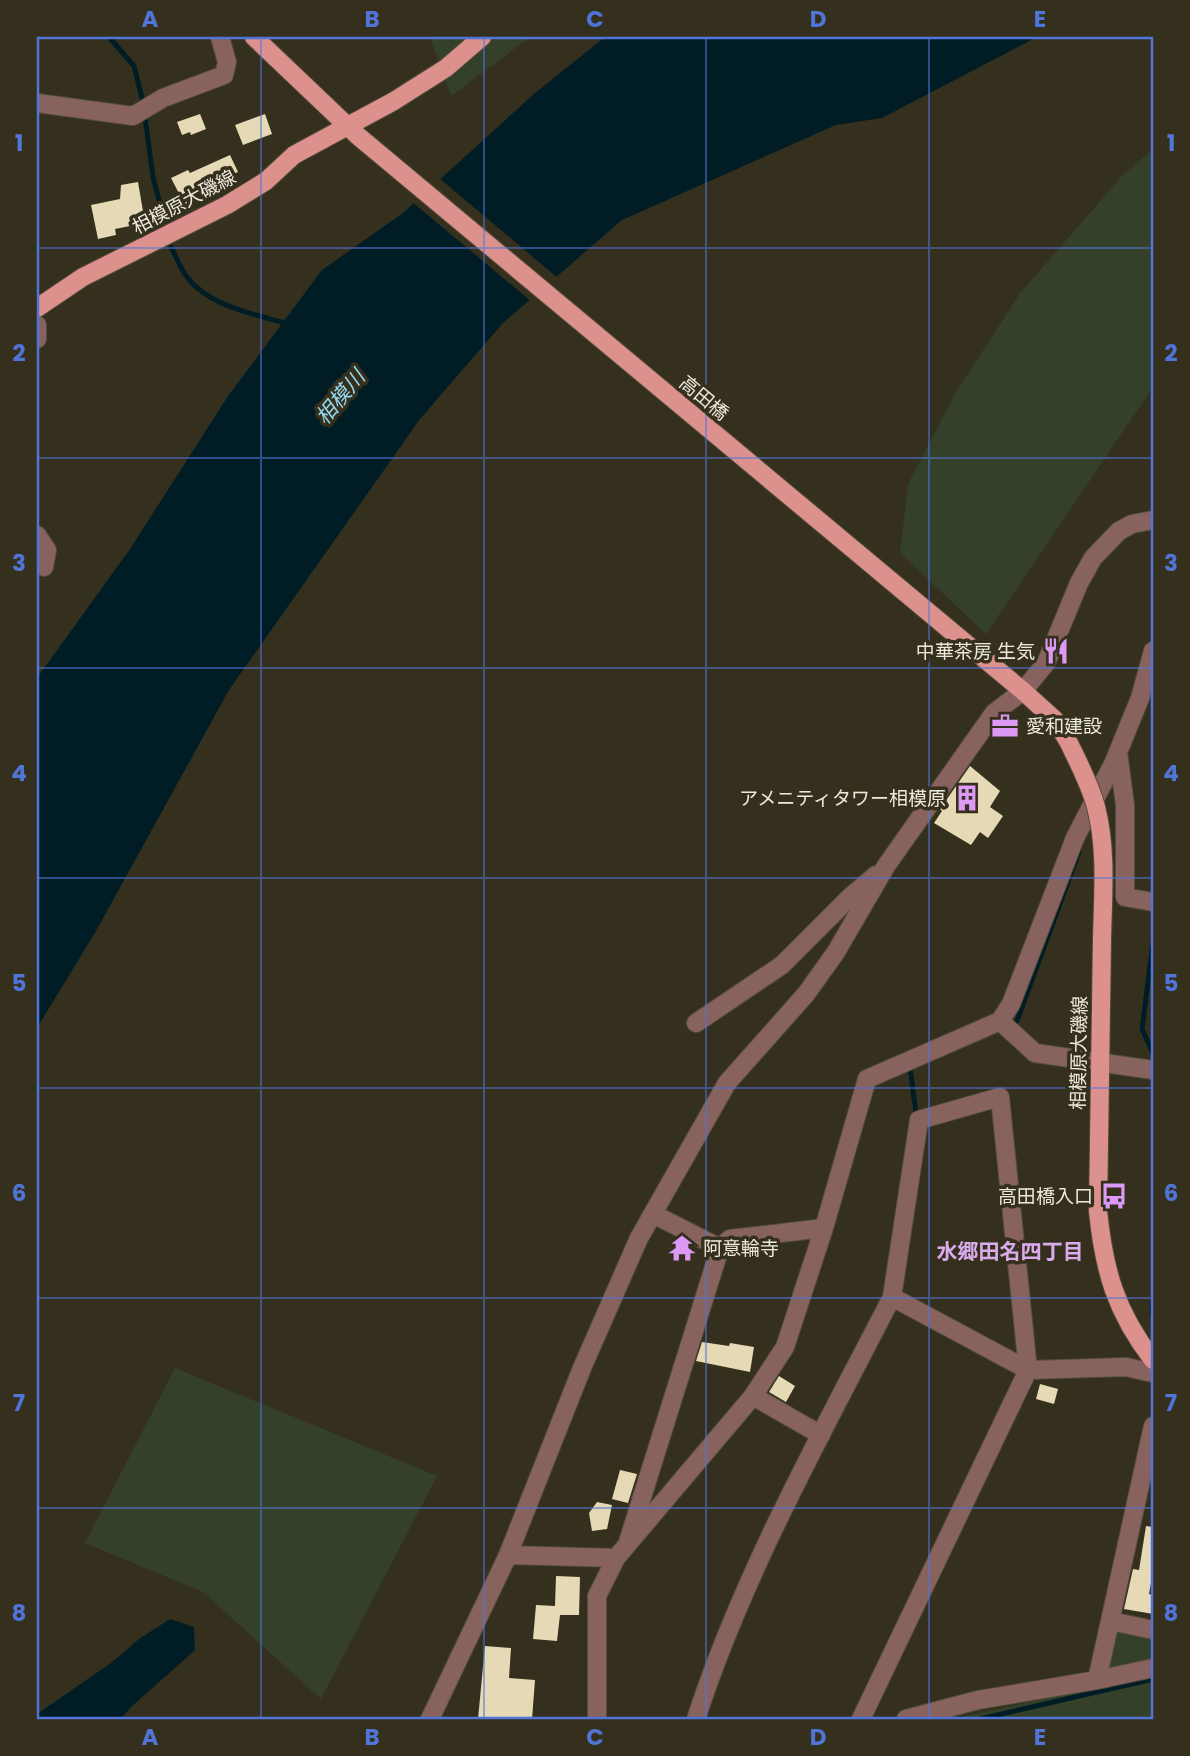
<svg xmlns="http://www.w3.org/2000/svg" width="1190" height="1756" viewBox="0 0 1190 1756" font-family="Poppins,'Noto Sans JP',sans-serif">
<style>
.green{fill:#344029}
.water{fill:#001d26}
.pier{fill:#35301d}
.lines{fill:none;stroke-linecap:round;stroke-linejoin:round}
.stream{stroke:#001d26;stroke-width:5}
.building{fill:#e5dab5}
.minor-casing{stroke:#524d3c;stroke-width:20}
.major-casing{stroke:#524d3c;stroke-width:20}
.minor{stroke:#87625f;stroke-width:18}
.major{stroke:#dd918d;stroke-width:18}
.major-bridge-casing{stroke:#524d3c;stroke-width:20;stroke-linecap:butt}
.major-bridge{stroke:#dd918d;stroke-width:18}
.grid{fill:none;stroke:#5174d9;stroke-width:2;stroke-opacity:0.55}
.labels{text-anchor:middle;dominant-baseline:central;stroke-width:7;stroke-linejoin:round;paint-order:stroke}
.street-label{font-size:19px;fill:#ece8dd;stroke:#35301d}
.poi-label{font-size:19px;fill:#ece8dd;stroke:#35301d;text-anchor:end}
.water-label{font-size:21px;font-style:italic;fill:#91daf1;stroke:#35301d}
.neighbourhood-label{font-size:21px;font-weight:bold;fill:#daacec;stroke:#35301d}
.neatline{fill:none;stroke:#5174d9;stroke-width:2.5}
.grid-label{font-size:23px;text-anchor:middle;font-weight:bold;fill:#5174d9}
</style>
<rect width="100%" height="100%" fill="#35301d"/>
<!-- green -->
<path class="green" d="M430,37H530L451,96Z
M1153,149V387L986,634L900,553L908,484L956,392L1021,292L1122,176Z
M175,1368L437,1476L321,1699L203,1592L85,1543Z
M1115,1627L1153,1635V1661L1106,1670Z
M1153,1669V1719H952L1075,1692Z"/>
<!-- water -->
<path class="water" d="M605,37H1037L882,118L836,125L622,220L503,323L420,419L229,690L96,931L37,1028V678L130,549L228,396L322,270L403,213L535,93Z
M170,1619L194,1627L195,1650L130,1708L121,1719H37V1714L111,1663L139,1639Z"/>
<!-- pier -->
<path class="pier" d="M438,177L559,279L532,302L411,201Z"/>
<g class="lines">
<!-- stream -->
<path class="stream" d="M109,37L134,66L143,102
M145,117L153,177L164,219
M171,247C176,256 180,268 187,277C208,305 249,313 282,322L284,328
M1153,942L1142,1029L1153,1053
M1008,1025L1017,1021L1079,852
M912,1067L910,1068L916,1113
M1152,1313L1153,1300
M980,1719L1153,1679"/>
</g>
<!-- building -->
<path class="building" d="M200,114L206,129L191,135L190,132L182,135L177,122Z
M265,114L272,134L243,145L235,125Z
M230,155L238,172L233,174L237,182L223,189L221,186L185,205L171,178L188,170L190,173Z
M138,182L145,223L115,229L116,235L98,239L91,205L120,199L121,185Z
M970,766L1000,791L990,807L1003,816L988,838L980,832L971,845L934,823L942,811L940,809Z
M702,1342L729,1346L730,1343L754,1347L750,1372L696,1361Z
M779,1376L795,1386L786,1402L769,1392Z
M1040,1384L1058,1389L1054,1404L1036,1399Z
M620,1470L637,1474L628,1503L612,1499Z
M597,1502L612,1505L607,1529L592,1531L589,1513Z
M1146,1526L1153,1527V1572L1149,1594L1153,1595V1614L1124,1609L1133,1569L1139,1570Z
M556,1576L580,1577L579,1615H560L557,1641L533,1639L536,1605L555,1606Z
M485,1646L511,1648L509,1678L535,1680L532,1719H478Z"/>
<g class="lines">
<!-- minor casing -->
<g class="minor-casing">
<path id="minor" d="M37,103L133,116L163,98L224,75L227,62L220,37
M37,325V339
M37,535L47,550L44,567
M1118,752L1125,805V897L1153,902
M1000,1021L1035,1053L1153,1070
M696,1023L782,965L850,897L876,875
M655,1215L720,1248
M753,1396L785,1347L824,1228L867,1079L1000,1021L1011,1004L1075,838L1114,762L1140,698L1153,651
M1153,1426L1097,1680L1153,1668
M628,1542L720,1248L730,1239L824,1228
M508,1555L616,1558L753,1396L821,1435
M1111,1621L1153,1630
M430,1719L508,1555L582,1368L639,1238L727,1083L806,994L836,952L886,866L994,713L1023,691L1046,663L1079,583L1093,558L1119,531L1132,524L1153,520
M597,1719V1596L616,1558
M696,1719C743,1574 822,1433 892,1297L1028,1370L1126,1367L1153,1373
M861,1719L1028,1370L1000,1097L919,1120L892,1297
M906,1719L978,1700L1097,1680"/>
</g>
<!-- major casing -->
<g class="major-casing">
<path id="major" d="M254,37L358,136L1023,691L1055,720L1068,741
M37,308L83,277L227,205L266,181L294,155L394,101L446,68L482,37
M1102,939L1098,1211C1104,1271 1116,1312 1153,1360"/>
</g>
<!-- minor -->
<use href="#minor" class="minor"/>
<!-- major -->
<use href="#major" class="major"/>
<!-- major-bridge casing -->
<g class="major-bridge-casing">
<path id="major-bridge" d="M1068,741C1078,762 1090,784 1096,807C1107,849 1103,895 1102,939"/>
</g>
<!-- major-bridge -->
<use href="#major-bridge" class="major-bridge"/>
</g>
<!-- grid -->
<path class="grid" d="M261,37V1719M484,37V1719M706,37V1719M929,37V1719M37,248H1153M37,458H1153M37,668H1153M37,878H1153M37,1088H1153M37,1298H1153M37,1508H1153"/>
<!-- icons -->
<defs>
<g id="restaurant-bare" transform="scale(2.1)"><path d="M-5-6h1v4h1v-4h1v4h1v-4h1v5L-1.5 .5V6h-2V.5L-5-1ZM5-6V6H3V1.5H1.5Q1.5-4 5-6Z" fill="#dc99f5" stroke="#35301d" stroke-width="2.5" paint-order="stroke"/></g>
<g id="office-bare" transform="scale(2.1)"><path d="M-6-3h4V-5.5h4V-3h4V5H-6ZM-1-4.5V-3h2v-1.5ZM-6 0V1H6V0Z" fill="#dc99f5" stroke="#35301d" stroke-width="2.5" paint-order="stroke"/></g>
<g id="building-bare" transform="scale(2.1)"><path d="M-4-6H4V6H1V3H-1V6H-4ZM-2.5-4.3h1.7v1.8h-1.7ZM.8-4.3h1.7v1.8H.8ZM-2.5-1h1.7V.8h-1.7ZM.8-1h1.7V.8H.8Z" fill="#dc99f5" stroke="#35301d" stroke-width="2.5" paint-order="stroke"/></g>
<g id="bus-bare" transform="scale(2.1)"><path d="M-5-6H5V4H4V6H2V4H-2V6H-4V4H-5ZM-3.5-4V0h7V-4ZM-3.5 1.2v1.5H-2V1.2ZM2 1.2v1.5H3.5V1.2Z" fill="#dc99f5" stroke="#35301d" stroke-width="2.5" paint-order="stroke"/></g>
<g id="temple-bare" transform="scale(2.1)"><path d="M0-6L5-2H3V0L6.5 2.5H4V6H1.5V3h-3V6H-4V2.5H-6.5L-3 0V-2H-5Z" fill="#dc99f5" stroke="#35301d" stroke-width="2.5" paint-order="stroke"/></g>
</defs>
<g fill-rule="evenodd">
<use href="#restaurant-bare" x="1056" y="651"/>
<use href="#office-bare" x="1005" y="726"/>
<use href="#building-bare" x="967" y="798"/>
<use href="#bus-bare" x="1114" y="1196"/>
<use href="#temple-bare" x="682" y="1248"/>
</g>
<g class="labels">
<!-- street labels -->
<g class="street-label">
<text transform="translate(184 202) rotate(-28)">相模原大磯線</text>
<text transform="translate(704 398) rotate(40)">高田橋</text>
<text transform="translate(1079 1053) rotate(-89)">相模原大磯線</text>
</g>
<!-- poi labels -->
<g class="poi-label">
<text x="1035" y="651">中華茶房 生気</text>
<text x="1026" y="726" text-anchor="start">愛和建設</text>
<text x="946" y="798">アメニティタワー相模原</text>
<text x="1093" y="1196">高田橋入口</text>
<text x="703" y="1248" text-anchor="start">阿意輪寺</text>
</g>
<!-- water labels -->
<g class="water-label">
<text transform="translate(340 397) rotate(-50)">相模川</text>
</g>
<!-- neighbourhood labels -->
<g class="neighbourhood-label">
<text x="1010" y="1251">水郷田名四丁目</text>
</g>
</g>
<!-- border -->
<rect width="1190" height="1756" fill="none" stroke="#35301d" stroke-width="77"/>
<rect x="38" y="38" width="1114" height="1680" class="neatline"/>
<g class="grid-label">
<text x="150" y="27">A</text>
<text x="372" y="27">B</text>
<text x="595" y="27">C</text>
<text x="818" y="27">D</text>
<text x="1040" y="27">E</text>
<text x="19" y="151">1</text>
<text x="1171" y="151">1</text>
<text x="19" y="361">2</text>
<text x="1171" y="361">2</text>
<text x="19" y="571">3</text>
<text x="1171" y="571">3</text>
<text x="19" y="781">4</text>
<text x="1171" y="781">4</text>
<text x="19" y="991">5</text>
<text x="1171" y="991">5</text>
<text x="19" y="1201">6</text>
<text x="1171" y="1201">6</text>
<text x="19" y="1411">7</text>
<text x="1171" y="1411">7</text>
<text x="19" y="1621">8</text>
<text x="1171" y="1621">8</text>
<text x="150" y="1745">A</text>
<text x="372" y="1745">B</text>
<text x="595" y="1745">C</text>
<text x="818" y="1745">D</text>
<text x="1040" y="1745">E</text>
</g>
</svg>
